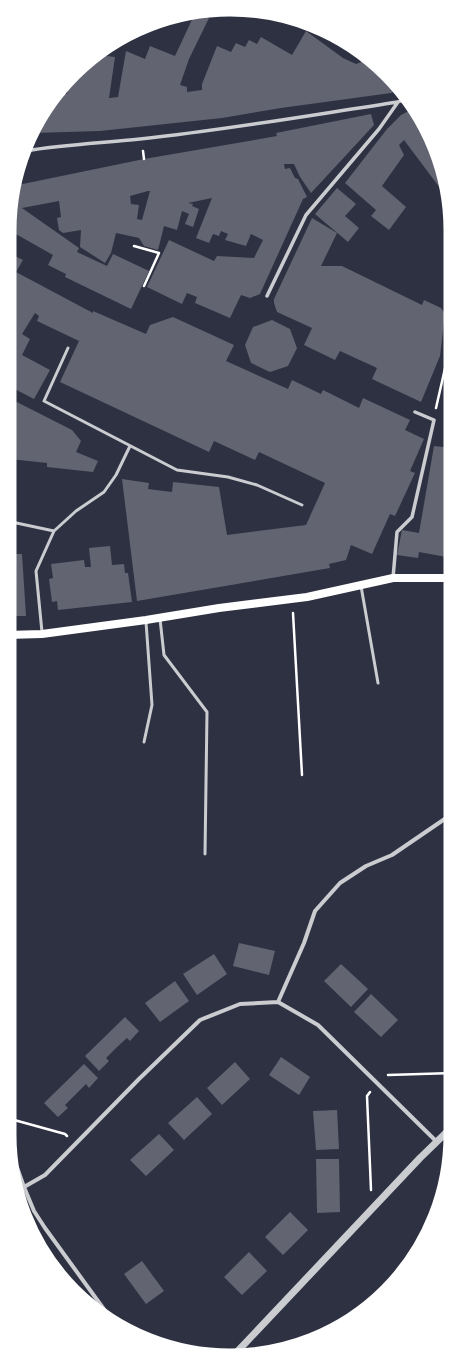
<svg xmlns="http://www.w3.org/2000/svg" width="460" height="1365" viewBox="0 0 460 1365" font-family="Ubuntu,sans-serif">
<style>
.building{fill:#626471;fill-rule:evenodd}
.lines{fill:none;stroke-linecap:round;stroke-linejoin:round}
.path{stroke:#fff;stroke-width:2.5}
.service{stroke:#caccd0;stroke-width:3}
.pedestrian{stroke:#caccd0;stroke-width:3.5}
.minor{stroke:#caccd0;stroke-width:4}
.tertiary{stroke:#caccd0;stroke-width:7}
.secondary{stroke:#fff;stroke-width:8}
.rim{fill:none;stroke:#fff;stroke-width:5}
</style>
<rect width="100%" height="100%" fill="#2d3142"/>
<!-- building -->
<path class="building" d="M201,9H206L210,10L207,14L199,10Z
M196,11L209,18L189,59L180,85L187,87V92L202,90V84L217,46L231,52L236,43L245,47L249,40L257,44L261,37L292,55L306,31L343,58L356,64L364,61L347,46L345,48L325,30L342,37L398,83L401,88L391,93L281,108L222,118L100,131L34,133L53,94L63,86L61,94H67L70,79L98,55L115,57L109,98L118,97L126,51L145,59L150,46L175,56Z
M414,108L430,132L431,135L424,139L438,159L446,182L440,188L404,140L399,145L404,155L382,186L406,207L389,230L371,216L376,210L345,183L387,129L401,115Z
M371,114L374,125L311,193L300,177L294,164H284L285,169L290,168L295,178L298,179L307,197L303,199L260,294L250,298L241,295L230,318L195,303L197,297L187,293L182,304L147,287L169,240L214,261L217,256L254,258L263,240L251,234L246,246L225,240L228,234L221,231L219,236L213,234L209,243L196,238L212,198L188,203L193,204L192,206L199,209L193,227L185,224L189,214L182,211L177,230L164,226L158,250L144,246L139,238L116,233L111,253L105,263L80,247L81,230L63,233L59,230L57,218L61,217L59,201L22,208L79,248L77,252L107,266L113,254L149,271L131,309L65,277L66,274L48,265L53,255L7,229L13,186L144,159L277,136L276,133ZM148,191H150L142,220L137,219L139,205L131,204L130,196Z
M337,188L356,204L345,216L359,228L348,242L315,214Z
M312,218L337,233L321,266H342L422,305L424,300L441,308L445,314L440,356L421,402L372,379L377,368L340,351L335,360L304,345L312,328L277,312L274,303V299Z
M7,250L16,255L15,256L23,260L16,272L93,313V311L146,334L150,325L173,317L234,345L226,361L288,389L292,380L321,394L323,390L359,408L363,398L410,420L405,430L424,439L410,471L415,473L395,516L390,514L372,554L351,545L346,560L329,564L330,568L137,601L122,479L149,483L148,489L172,492L173,482L219,487L227,535L306,525L325,483L259,452L255,460L214,441L209,452L60,382L79,341L37,321L39,316L35,313L22,334L30,339L22,355L50,370L34,399L7,385Z
M272,320L290,329L297,348L288,366L270,372L251,363L245,345L253,327Z
M7,397L72,430L81,441L76,452L98,461L93,472L47,467V463L10,459L11,455L7,453Z
M434,446L452,448V558L419,552L418,558L397,555L402,530L419,533Z
M110,546L112,565L124,564L125,573H128L132,602L58,610L57,601L52,602L49,579L53,578L51,564L84,560L85,567H91L89,548Z
M7,554H22L26,616H7Z
M239,943L275,951L269,975L233,966Z
M214,954L227,974L197,995L183,974Z
M341,964L368,989L351,1007L324,981Z
M175,981L189,1001L160,1022L145,1003Z
M371,994L398,1020L381,1037L354,1012Z
M125,1017L139,1031L130,1041L127,1038L116,1048L106,1058L109,1061L99,1071L85,1056Z
M281,1057L310,1077L299,1095L269,1075Z
M235,1062L250,1079L222,1105L207,1088Z
M84,1064L98,1078L89,1088L86,1084L65,1105L68,1108L58,1117L44,1103Z
M197,1097L212,1114L184,1140L168,1123Z
M337,1110L339,1149L316,1150L313,1111Z
M159,1134L174,1150L146,1176L130,1160Z
M316,1159H339L340,1212L317,1213Z
M290,1212L308,1230L283,1255L265,1237Z
M249,1252L267,1271L242,1295L224,1277Z
M413,1254L416,1257L415,1259L391,1283L388,1281Z
M142,1261L164,1291L146,1304L124,1274Z
M371,1298L374,1300L354,1320L346,1324Z"/>
<g class="lines">
<!-- path -->
<path class="path" d="M64,94L67,82
M143,151L144,159
M134,246L159,253L144,286
M436,408L451,342
M293,613L302,775
M388,1075L453,1073
M370,1092L367,1096L371,1190
M7,1118L65,1134L67,1136"/>
<!-- service -->
<path class="service" d="M68,348L44,401L177,470L228,477L257,485L302,505
M7,521L54,531
M361,586L378,683
M160,619L164,655L207,712L205,854
M42,632L36,571L54,531L76,511L104,492L116,475L130,446
M144,742L152,705L146,622"/>
<!-- pedestrian -->
<path class="pedestrian" d="M25,151C63,145 102,143 140,139C226,130 312,115 398,102L408,98
M267,296L306,215L379,129L398,102
M393,578L397,532L412,517L434,420L415,412"/>
<!-- minor -->
<path class="minor" d="M278,1002L304,943L315,911L340,883L366,866L392,855L452,814
M10,1148L24,1187L34,1211L45,1228L111,1319
M18,1189L24,1187L45,1175L139,1079L200,1020L240,1004L278,1002L318,1025L437,1142"/>
<!-- tertiary -->
<path class="tertiary" d="M235,1354L420,1158L453,1126"/>
<!-- secondary -->
<path class="secondary" d="M7,635L42,634L146,620L219,608L307,597L393,578H452"/>
</g>
<!-- crop -->
<path d="M0 0H460V1365H0ZM230 14H230A216 216 0 0 1 446 230V1135A216 216 0 0 1 230 1351H230A216 216 0 0 1 14 1135V230A216 216 0 0 1 230 14Z" fill="#fff" fill-rule="evenodd"/>
<path class="rim" d="M230 14H230A216 216 0 0 1 446 230V1135A216 216 0 0 1 230 1351H230A216 216 0 0 1 14 1135V230A216 216 0 0 1 230 14Z"/>
</svg>
